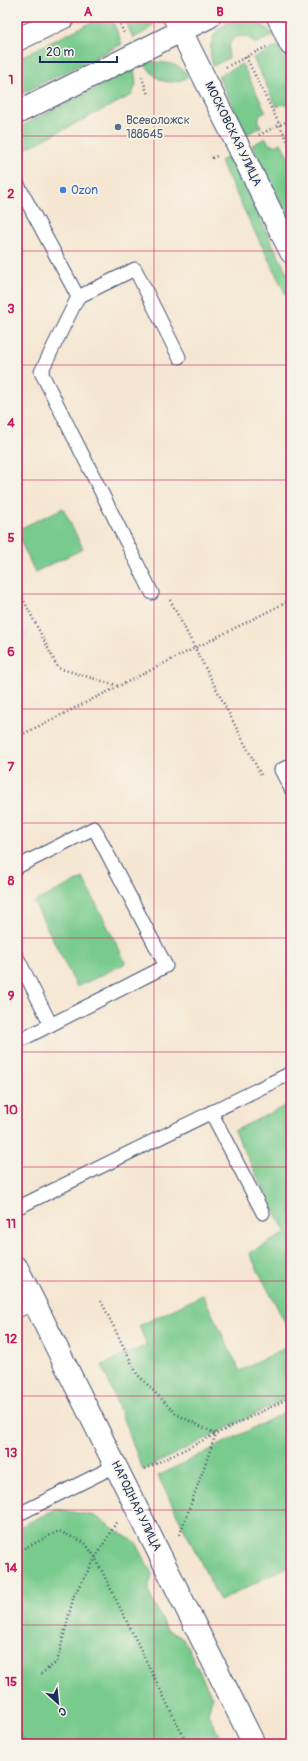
<svg xmlns="http://www.w3.org/2000/svg" width="308" height="1761" viewBox="0 0 308 1761" font-family="Pangolin,sans-serif">
<style>
.built{fill:#dfd5f5}
.green{fill:#78cb8d;stroke:#4a7d76}
.lines{fill:none;stroke-linecap:round;stroke-linejoin:round}
.lane-casing{stroke:#3c4a6f;stroke-width:15}
.street-casing{stroke:#3c4a6f;stroke-width:24}
.secondary-casing{stroke:#3c4a6f;stroke-width:24}
.path{stroke:#3c4a6f;stroke-width:2.5;stroke-dasharray:1 3;stroke-linecap:butt}
.lane{stroke:#fff;stroke-width:13}
.street{stroke:#fff;stroke-width:22}
.secondary{stroke:#fff;stroke-width:22}
.grid{fill:none;stroke:#c2185b;stroke-width:1;stroke-opacity:0.55}
.service-dot{fill:#5c6f8a;stroke:#f7f3e8;stroke-width:1.5}
.shop-dot{fill:#3f7fe0;stroke:#f7f3e8;stroke-width:1.5}
.labels{text-anchor:middle;dominant-baseline:central;stroke-width:3.5;stroke-linejoin:round;paint-order:stroke}
.service-label{font-size:12px;fill:#4e5e75;stroke:#f7f3e8;text-anchor:start}
.street-label{font-size:12px;fill:#1b2f5e;stroke:#f7f3e8}
.shop-label{font-size:12px;fill:#366cbe;stroke:#f7f3e8;text-anchor:start}
.neatline{fill:none;stroke:#c2185b;stroke-width:1.5}
.grid-label{font-size:13px;text-anchor:middle;font-weight:bold;fill:#c2185b}
</style>
<rect width="100%" height="100%" fill="#f7f3e8"/>
<filter id="ink" filterUnits="userSpaceOnUse"><feTurbulence type="fractalNoise" baseFrequency=".025" numOctaves="2"/><feDisplacementMap in="SourceGraphic" scale="8" xChannelSelector="R" yChannelSelector="G"/><feConvolveMatrix kernelMatrix="1 2 1 2 8 2 1 2 1" color-interpolation-filters="sRGB"/></filter>
<filter id="wash" filterUnits="userSpaceOnUse"><feTurbulence type="fractalNoise" baseFrequency=".012" numOctaves="4" result="noise"/><feDisplacementMap in="SourceGraphic" scale="16" xChannelSelector="R" yChannelSelector="G"/><feGaussianBlur stdDeviation="0.9" result="paint"/><feColorMatrix in="noise" values="0 0 0 0 0 0 0 0 0 0 0 0 0 0 0 0 0 1.4 0 .05"/><feComposite in="paint" operator="in"/></filter>
<g filter="url(#wash)">
<rect width="100%" height="100%" fill="#f5e6d1"/>
<!-- built -->
<path class="built" d="M17,615L28,637L17,643Z"/>
<!-- green -->
<path class="green" d="M102,17H111L122,44L17,96V59Z
M124,17H156C152,30 144,33 133,38Z
M238,19C254,19 263,23 273,35L256,44C242,28 225,38 229,58L213,66C206,42 214,26 238,19Z
M278,46L291,72V110L289,106L282,104L277,107L253,58Z
M155,62C170,63 180,64 189,77C168,86 158,83 145,64Z
M242,64L266,112L260,115L258,121L261,127L247,134L218,76Z
M134,69L136,84L132,95L17,153V133L24,125Z
M266,138L269,144L275,146L281,143L291,162V224L252,145Z
M229,157L291,281V305L220,161Z
M63,508L83,549L35,572L17,534V530Z
M83,878L126,963L77,987L34,902Z
M291,1103V1334L249,1253L286,1233L234,1131Z
M203,1295L240,1371L291,1345V1396L143,1470L102,1365L147,1345L139,1326Z
M291,1409V1503L282,1508L291,1527V1565L220,1601L158,1476Z
M56,1509L95,1516L137,1544L152,1574L148,1591L167,1630L183,1638L212,1697L208,1714L224,1744H17V1528Z"/>
</g>
<g filter="url(#ink)">
<g class="lines">
<!-- lane casing -->
<g class="lane-casing">
<path id="lane" d="M17,183L78,297L135,269L179,357
M78,297L41,372L152,593
M291,765L281,770L291,789
M17,867L94,828L166,966L17,1042
M17,957L51,1025
M211,1112L263,1213
M17,1208L291,1073
M17,1311L35,1303
M17,1515L115,1466"/>
</g>
<!-- street casing -->
<g class="street-casing">
<path id="street" d="M174,17L291,252
M278,17L291,45
M17,1268L254,1744"/>
</g>
<!-- secondary casing -->
<g class="secondary-casing">
<path id="secondary" d="M17,40L64,17
M17,113L209,17"/>
</g>
<!-- path -->
<path class="path" d="M117,17L124,33
M246,57L291,148
M226,67L266,47
M142,77L148,95
M259,135L291,119
M212,158L217,156
M17,587L58,668L119,686
M170,600L261,775
M17,737L291,600
M101,1301L137,1374L176,1414L216,1434L179,1537
M145,1469L291,1397
M17,1552L59,1531L85,1543L95,1557L187,1744
M41,1674L57,1662L74,1595L117,1521
M17,1720L28,1744"/>
<!-- lane -->
<use href="#lane" class="lane"/>
<!-- street -->
<use href="#street" class="street"/>
<!-- secondary -->
<use href="#secondary" class="secondary"/>
</g>
</g>
<!-- grid -->
<path class="grid" d="M154,17V1744M17,136H291M17,251H291M17,365H291M17,480H291M17,594H291M17,709H291M17,823H291M17,938H291M17,1052H291M17,1167H291M17,1281H291M17,1396H291M17,1510H291M17,1625H291"/>
<!-- markers -->
<circle class="service-dot" cx="118" cy="127" r="4"/>
<circle class="shop-dot" cx="63" cy="190" r="4"/>
<g class="labels">
<!-- service labels -->
<g class="service-label">
<text x="126" y="120">Всеволожск<tspan x="126" dy="14">188645</tspan></text>
</g>
<!-- street labels -->
<g class="street-label">
<text transform="translate(233 134) rotate(64)">МОСКОВСКАЯ УЛИЦА</text>
<text transform="translate(136 1506) rotate(64)">НАРОДНАЯ УЛИЦА</text>
</g>
<!-- shop labels -->
<g class="shop-label">
<text x="71" y="190">Ozon</text>
</g>
</g>
<!-- margin -->
<rect width="308" height="1761" fill="none" stroke="#f7f3e8" stroke-width="44"/>
<!-- north arrow -->
<g transform="translate(58 1703) rotate(153)" stroke="#f7f3e8" stroke-width="3" paint-order="stroke">
<path d="M0-3L7 15L0 10L-7 15Z" fill="#1b2f5e"/>
<text y="-6" font-size="11" font-weight="bold" text-anchor="middle" fill="#1b2f5e">С</text>
</g>
<!-- scale -->
<path d="M40 56v6h77v-6" fill="none" stroke="#1b2f5e" stroke-width="2"/>
<text x="46" y="56" font-size="12" fill="#1b2f5e" stroke="#f7f3e8" stroke-width="3" paint-order="stroke">20 m</text>
<rect x="22" y="22" width="264" height="1717" class="neatline"/>
<g class="grid-label">
<text x="88" y="16">A</text>
<text x="220" y="16">B</text>
<text x="11" y="84">1</text>
<text x="11" y="198">2</text>
<text x="11" y="313">3</text>
<text x="11" y="427">4</text>
<text x="11" y="542">5</text>
<text x="11" y="656">6</text>
<text x="11" y="771">7</text>
<text x="11" y="885">8</text>
<text x="11" y="1000">9</text>
<text x="11" y="1114">10</text>
<text x="11" y="1228">11</text>
<text x="11" y="1343">12</text>
<text x="11" y="1457">13</text>
<text x="11" y="1572">14</text>
<text x="11" y="1686">15</text>
</g>
</svg>
